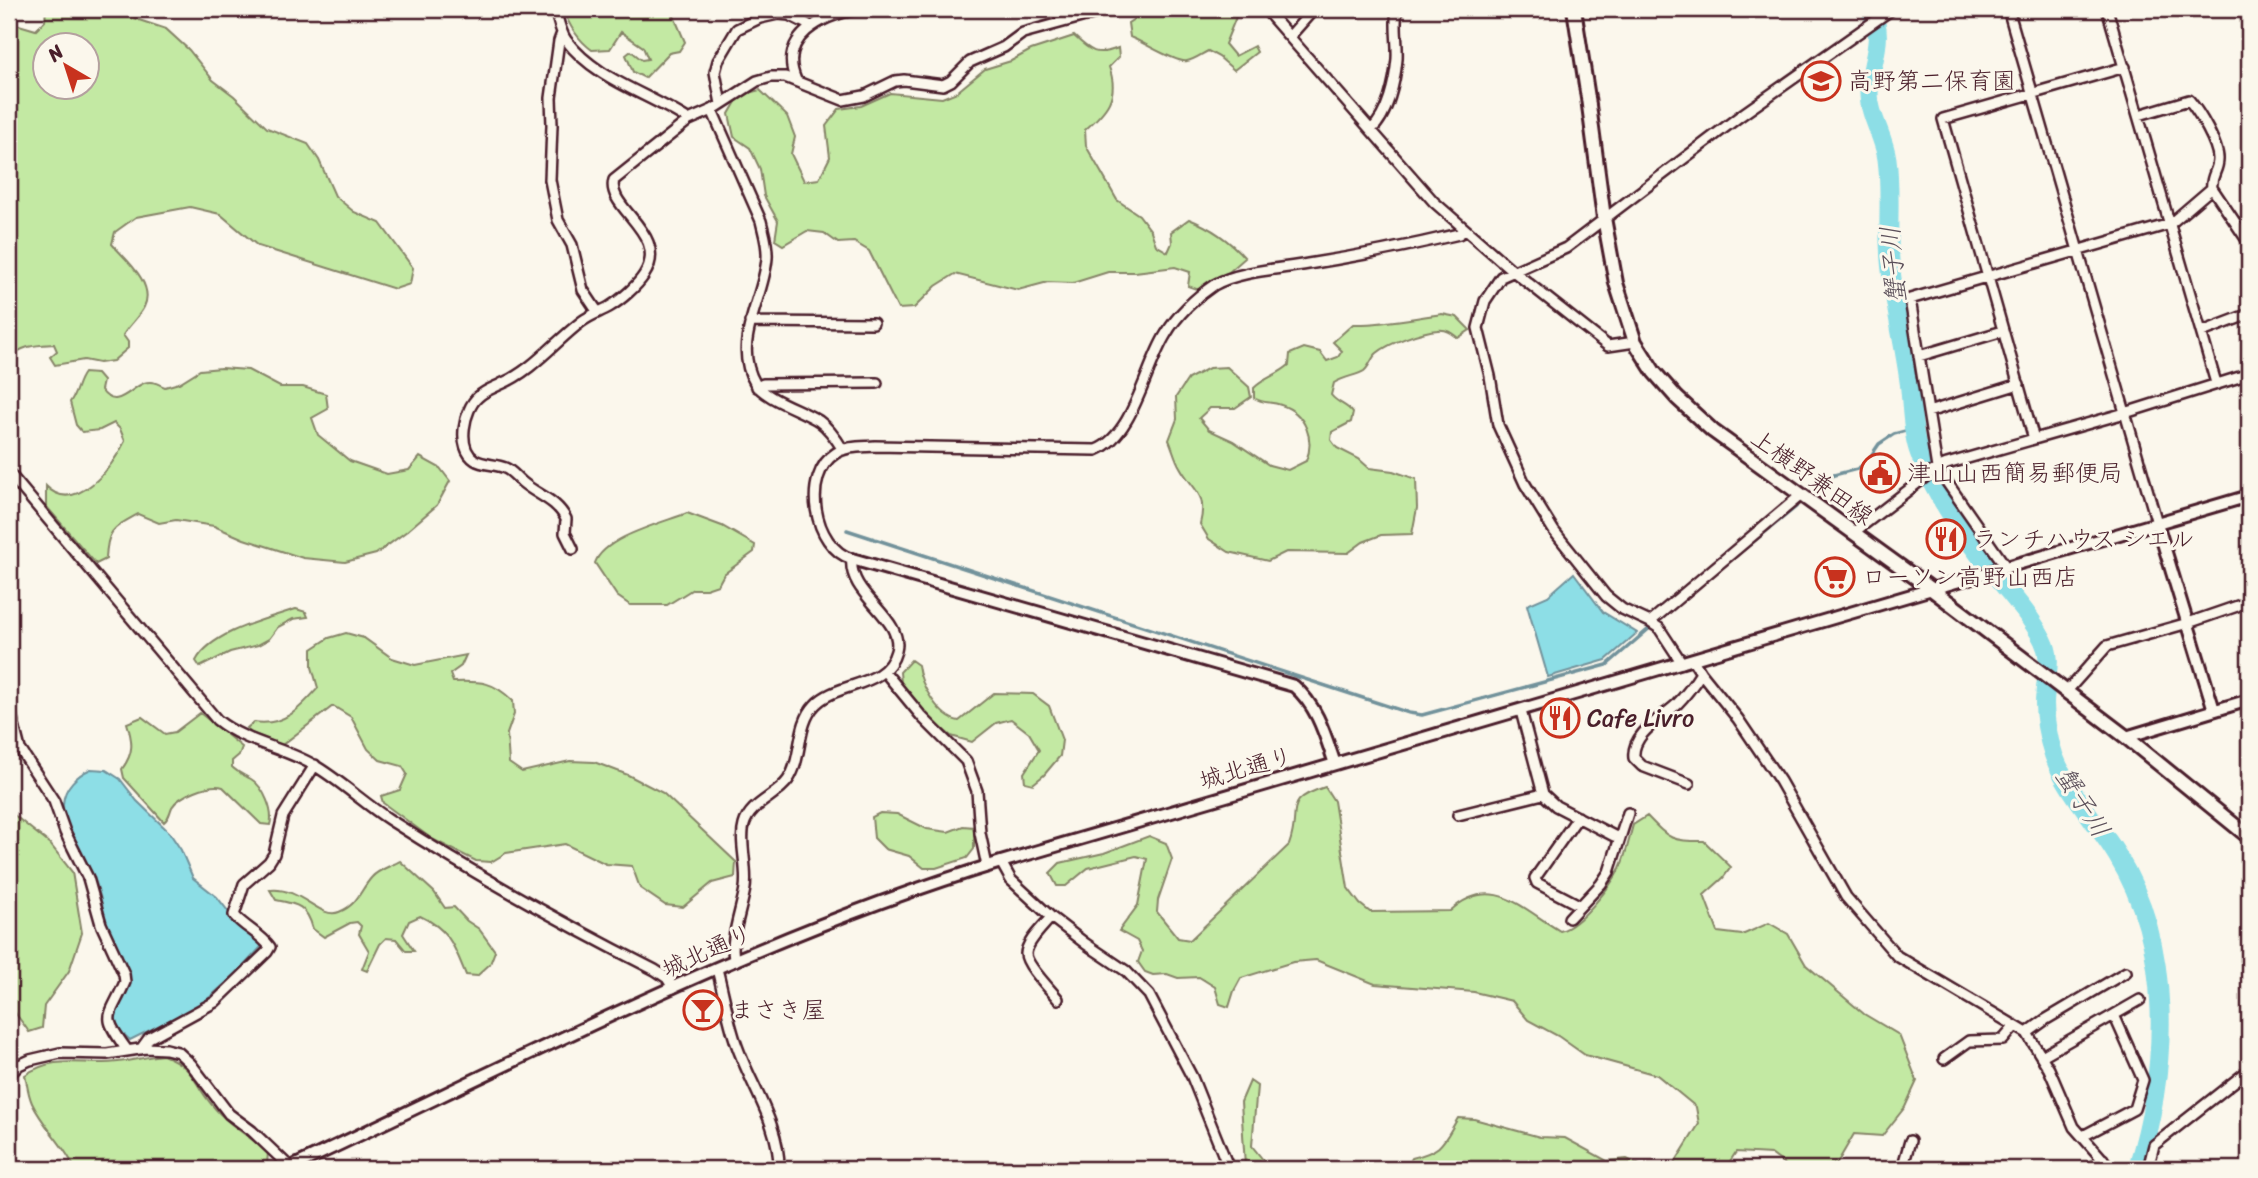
<svg xmlns="http://www.w3.org/2000/svg" width="2258" height="1178" viewBox="0 0 2258 1178" font-family="Sriracha,'Klee One',sans-serif">
<style>
.green{fill:#c3e9a3;stroke:#868467;stroke-width:2;fill-rule:evenodd}
.water{fill:#8ddee6;stroke:#72929b;stroke-width:2}
.lines{fill:none;stroke-linecap:round;stroke-linejoin:round}
.stream{stroke:#72929b;stroke-width:3.5}
.river{stroke:#8ddee6;stroke-width:19}
.minor-casing{stroke:#4a1f2b;stroke-width:14}
.tertiary-casing{stroke:#4a1f2b;stroke-width:16}
.secondary-casing{stroke:#4a1f2b;stroke-width:18}
.minor{stroke:#fbf7ec;stroke-width:9}
.tertiary{stroke:#fbf7ec;stroke-width:10}
.secondary{stroke:#fbf7ec;stroke-width:12}
.labels{text-anchor:middle;dominant-baseline:central;stroke-width:6;stroke-linejoin:round;paint-order:stroke}
.poi-label{font-size:24px;fill:#4a1f2b;stroke:#fbf7ec;text-anchor:start}
.street-label{font-size:24px;fill:#4a1f2b;stroke:#fbf7ec}
.water-label{font-size:26px;font-style:italic;fill:#5b4f5a;stroke:#fbf7ec}
</style>
<rect width="100%" height="100%" fill="#fbf7ec"/>
<filter id="ink" filterUnits="userSpaceOnUse"><feTurbulence type="fractalNoise" baseFrequency=".0143" numOctaves="2"/><feDisplacementMap in="SourceGraphic" scale="14" xChannelSelector="R" yChannelSelector="G"/><feConvolveMatrix kernelMatrix="1 2 1 2 8 2 1 2 1" color-interpolation-filters="sRGB"/></filter>
<g filter="url(#ink)">
<!-- green -->
<path class="green" d="M46,9H122L139,20L166,29L189,50L213,80L234,96L267,128L308,144L319,160L335,196L354,212L380,223L413,268L410,284L395,289L258,246L220,214L190,207L136,217L115,232L112,244C125,259 156,284 144,307C139,317 129,325 123,335L128,342V348L113,361L99,363L84,360L55,365L50,357L57,351L54,344C36,345 21,345 9,359V22L36,30L45,21ZM46,46H88V88H46Z
M563,9H671L685,42L679,51L669,53L645,78L633,72L626,55L631,51L642,60L648,59L643,47L621,32L610,49L592,50C577,39 569,26 563,9Z
M1150,9H1201L1211,13L1220,9H1231L1236,17L1225,44L1235,56L1254,46L1257,52L1234,70L1219,57L1208,51C1202,54 1194,60 1187,61C1178,64 1143,42 1130,37L1128,23Z
M1074,36C1090,51 1096,57 1118,48L1119,57L1109,67C1120,97 1106,111 1085,130L1086,146L1117,200L1139,215L1151,231L1156,245L1168,252L1172,243L1171,232L1189,219C1212,228 1229,240 1245,258L1229,272L1199,290L1188,286L1190,272L1175,267L1135,272H1108L1073,283L1048,282L1018,290L955,274L936,286L914,308L898,309L869,251L854,242L838,243L824,233L807,231L783,245L775,240L778,221L764,196L760,169L750,148L734,137L729,114L740,95L760,90L787,116L795,137L791,154L804,181L819,179L830,157L826,126L839,109L861,106L890,93L942,98L957,92L985,69L1011,61L1031,50Z
M1442,314L1457,317L1470,330L1458,338C1452,333 1447,329 1438,330C1422,331 1389,343 1377,353C1371,358 1370,366 1364,371C1356,376 1345,376 1334,383L1331,395C1338,404 1347,404 1353,413L1351,422L1332,432L1331,440L1337,448L1359,459L1369,468L1393,471L1416,479L1417,508L1412,534L1381,535L1363,542L1348,553L1286,552L1268,561L1229,552L1209,539L1200,524C1208,492 1193,491 1180,467C1175,459 1173,449 1169,440L1177,419L1176,397L1188,379L1209,368L1227,367L1249,387L1251,397L1235,408H1210L1199,418L1209,430L1233,441L1269,465L1288,470L1306,461C1315,440 1306,413 1281,405C1271,401 1264,404 1254,398V388C1264,378 1278,375 1289,365L1290,354L1304,348L1320,352L1327,361L1338,357L1342,351L1333,342L1353,324C1382,325 1412,318 1442,314Z
M221,368L248,370L280,387H303L326,394L328,409L312,418L318,435L350,461L387,474L409,470L420,457L440,468L450,481L437,505L407,531L376,554L345,562L303,558L244,539L214,526L176,520L159,523L138,514C113,528 107,530 106,559L96,564L46,506V486C75,516 113,467 125,441L120,429L114,423L100,430L82,432L76,425L70,402C77,393 77,382 84,373L97,374L103,381L101,390C116,411 129,389 144,383C152,380 158,384 165,387L179,383L200,370Z
M687,513L722,526L755,545L754,552L724,574L718,585L706,589H693L667,605H630L617,596L595,563C604,537 662,523 687,513Z
M296,609L306,612L308,617L293,619L278,627L269,639L258,645L230,652L200,667L196,661C211,632 266,619 296,609Z
M346,633L364,638L392,658L415,665L466,655L461,666L450,674L453,682C481,681 493,681 513,701L514,714L507,734L509,763L522,772L570,761L594,762L628,775L663,793L736,862L735,877L712,883L683,907L665,905L640,888L632,866L606,864L565,844L506,853L491,862L476,861L432,839L383,803L381,796L400,790L407,774L402,766L380,760L368,749L351,717L333,706L282,745L251,733L247,728L254,722C284,727 300,708 318,688L312,667V649L329,638Z
M911,660L918,665C920,684 939,718 959,721L994,693L1033,694L1049,706L1062,740L1060,756L1044,775L1033,784L1025,782L1024,773L1039,750L1029,733L1011,719L996,723L972,742L951,736L928,717L901,683L900,672Z
M200,713L242,747L239,755L232,761V767C238,773 244,775 251,779C264,787 274,812 270,825L261,824L223,787C210,783 179,795 172,807C169,814 170,817 164,822L124,778L122,769C134,753 133,742 127,723L142,717L165,734L175,732Z
M1325,787L1334,801L1348,888L1360,904L1370,912L1450,911C1492,873 1521,908 1560,931C1580,926 1611,886 1620,868C1626,855 1629,839 1633,825L1647,816C1670,840 1671,841 1704,841L1731,867L1723,878L1704,895L1718,932L1742,935L1769,923L1788,934L1806,965L1864,1014L1899,1035L1917,1081L1905,1107L1882,1136L1854,1134L1836,1165L1791,1169L1771,1154L1736,1152L1725,1169H1671L1699,1124L1696,1107L1657,1075L1585,1055L1558,1036L1528,1020L1512,1001L1474,992L1375,984L1316,960L1293,962L1241,978L1234,991L1229,1007L1220,1004L1215,987L1199,977L1178,978L1167,974L1153,975L1145,972L1138,962L1142,951L1137,941L1119,931L1138,905L1147,859L1136,856L1088,868L1066,886H1057L1050,873L1060,863L1104,853L1149,836L1166,843L1172,859L1158,900L1157,912L1178,938L1190,940L1289,845C1302,810 1281,801 1325,787Z
M9,811L50,844L72,872L82,933L69,971L44,1006L42,1028L29,1032C13,1008 5,1008 12,979L9,975Z
M880,813L897,814L927,829L948,832L963,826L974,827V849L967,858L936,868H924L909,856L885,849L874,838L872,817Z
M400,861L434,892L445,908L454,907L467,921L479,929L495,951L490,964L477,976L466,975C454,946 450,930 420,916L409,921L403,934L414,951H406L396,939L386,938L380,944L367,971L362,969L369,951L359,934L361,926L357,922L350,923L324,937L313,929C307,906 298,904 276,900L270,890C300,886 320,920 339,912C358,905 360,890 372,877C378,870 391,866 400,861Z
M163,1055C196,1068 192,1082 212,1105C227,1124 250,1137 268,1152L267,1165L257,1169H75C65,1145 43,1127 32,1103C28,1094 27,1084 25,1075C52,1057 72,1063 103,1063C123,1063 143,1057 163,1055Z
M1250,1081L1257,1086L1252,1146L1264,1161L1289,1169H1250L1245,1166L1241,1102Z
M1458,1118L1474,1119L1540,1137L1565,1138L1607,1161L1627,1159L1648,1169H1406L1412,1158C1443,1150 1442,1145 1458,1118Z"/>
<!-- water -->
<path class="water" d="M1574,573L1603,612L1637,633L1606,660L1548,677L1527,605L1548,596Z
M91,769L106,770L120,779L137,801L169,832L181,850L193,878L217,897L239,925L259,940L262,946L236,974L202,1004L130,1040C96,1012 135,1003 128,974C125,960 116,948 111,935C103,916 102,896 94,878C85,857 62,827 63,804C64,787 77,775 91,769Z"/>
<g class="lines">
<!-- stream -->
<path class="stream" d="M1816,489L1834,475L1857,469L1866,463L1879,444L1894,434L1913,429
M847,530L1409,713L1422,715L1607,665L1651,627
M1720,569L1796,507"/>
<!-- river -->
<path class="river" d="M1869,9C1888,34 1869,65 1869,93C1869,116 1884,136 1887,159C1892,196 1886,233 1891,270C1895,307 1904,344 1909,381C1912,403 1911,427 1918,449C1930,486 1956,524 1980,556C2001,584 2027,609 2043,640C2053,660 2046,674 2045,695C2043,713 2048,739 2054,756C2068,793 2097,822 2117,855C2174,947 2168,1070 2137,1169"/>
<!-- minor casing -->
<g class="minor-casing">
<path id="minor" d="M555,9C558,19 560,31 566,40C596,80 648,93 689,120
M1265,9L1434,202L1513,271L1608,346L1635,342
M2008,9L2157,523
M2107,9L2216,383
M562,33L559,41L551,98L552,125L550,180L558,220L572,245L583,290L597,311
M1290,36L1314,9
M796,80C777,37 823,15 858,9
M721,104L715,72L718,61L737,29L760,18L778,14L789,15L811,26
M712,110L761,221C764,234 768,245 767,258C764,299 731,343 755,383C765,399 802,410 819,421C829,428 837,440 843,450
M2139,115L2189,100C2199,112 2219,145 2218,160C2218,171 2210,177 2212,188L2249,243
M1371,130C1388,115 1395,81 1397,59C1398,42 1394,26 1397,9
M750,322L873,323
M2202,332L2249,314
M1919,356L2003,331
M757,387L763,384L877,383
M1928,412L2019,384
M2034,439L1943,119L2125,67
M9,473L217,720C247,744 285,747 317,767C343,783 365,804 390,820C476,875 564,924 655,970L667,978L673,988
M1801,495L1650,622L1622,609L1606,596L1554,531L1525,484L1498,425L1490,376L1478,328L1485,301L1501,277L1566,248L1740,116L1892,9
M1853,533L1937,468L1947,464L2125,413L2249,374
M573,549L565,533L566,519C557,500 537,495 522,482C516,477 512,471 505,468C496,464 483,465 475,460C456,448 464,409 478,397C484,391 493,388 501,384C532,371 555,342 581,322C590,315 600,312 609,307C621,300 637,286 644,275C671,234 605,208 614,180L689,120L712,110L757,81L771,77H785L843,100L864,96L895,81L904,80L943,85L951,81L970,62L1004,47L1023,33L1111,9
M2006,567L1937,468L1910,299L2170,224L2212,188
M1650,622L1659,628L1682,663
M1693,660L1701,673L1738,719L1780,781L1846,897L1897,956L2027,1033L2049,1069L2074,1127L2111,1169
M884,671L922,717L966,761L977,791L980,833L987,866
M2066,692L2107,646L2188,623L2249,602
M9,706L20,749L54,801L65,832L88,878L101,924L124,974L125,982C109,1020 100,1013 127,1050
M1689,784L1642,766L1634,758C1631,734 1662,718 1677,704C1686,695 1694,684 1701,673
M1543,794L1556,806L1614,836L1619,837
M1458,815L1543,794L1521,711
M1578,817L1535,878L1537,883L1579,905
M1001,862L1011,880L1051,917L1086,944L1126,971L1149,995L1192,1077L1229,1169
M1051,917C1044,926 1026,942 1026,954C1026,965 1051,990 1058,999
M1569,918L1601,884L1609,872L1628,813
M735,961C728,944 742,909 745,888C748,867 739,842 744,825C750,803 776,797 788,780C803,758 796,725 815,705C837,681 886,689 896,651C905,618 847,595 852,559C813,547 801,475 836,453C847,446 862,447 875,446L1096,450C1134,435 1145,367 1166,334C1177,315 1196,297 1214,285C1238,271 1280,269 1308,264C1359,256 1409,246 1459,234L1465,230
M717,969C723,991 727,1015 734,1037C747,1081 780,1122 779,1169
M2027,1033L2045,1020L2126,972
M141,1049L149,1038L215,1002L267,952L270,947C260,933 245,928 234,915L244,884L269,862L274,854L283,816L315,765
M2042,1056L2140,1000
M1944,1059L1969,1041L2003,1040L2015,1026
M9,1075L19,1065L30,1060L60,1053L107,1054L146,1048L166,1049L178,1052L191,1064L229,1114L252,1131L292,1169
M9,1114V1133
M2083,1136L2134,1109L2143,1080L2114,1015
M1902,1169L1910,1141
M2091,1169L2103,1159
M2148,1169L2154,1145L2249,1070"/>
</g>
<!-- tertiary casing -->
<g class="tertiary-casing">
<path id="tertiary" d="M2157,523L2214,710
M852,559L1294,686C1318,707 1325,735 1335,764
M2126,737L2249,700
M287,1169C521,1060 752,937 1001,862L2249,496"/>
</g>
<!-- secondary casing -->
<g class="secondary-casing">
<path id="secondary" d="M1574,9L1588,98L1604,218L1616,283L1635,342L1654,372L1677,398L1713,431L1930,588L2126,737L2249,837"/>
</g>
<!-- minor -->
<use href="#minor" class="minor"/>
<!-- tertiary -->
<use href="#tertiary" class="tertiary"/>
<!-- secondary -->
<use href="#secondary" class="secondary"/>
</g>
</g>
<!-- icons -->
<defs>
<g id="school-ring" transform="scale(2.0125)"><circle r="9.5" fill="#fbf7ec" stroke="#c8321e" stroke-width="1.5"/><path d="M0-5L7-2L0 1L-7-2ZM-4 1L0 2.5L4 1V4Q0 6-4 4Z" fill="#c8321e"/></g>
<g id="civic-ring" transform="scale(2.0125)"><circle r="9.5" fill="#fbf7ec" stroke="#c8321e" stroke-width="1.5"/><path d="M-.6-6.5H3V-4.5H.6V-3L4-1V1h2V6H-6V1h2V-1L-.6-3ZM-1.2 2.5V6h2.4V2.5Z" fill="#c8321e"/></g>
<g id="restaurant-ring" transform="scale(2.0125)"><circle r="9.5" fill="#fbf7ec" stroke="#c8321e" stroke-width="1.5"/><path d="M-5-6h1v4h1v-4h1v4h1v-4h1v5L-1.5 .5V6h-2V.5L-5-1ZM5-6V6H3V1.5H1.5Q1.5-4 5-6Z" fill="#c8321e"/></g>
<g id="supermarket-ring" transform="scale(2.0125)"><circle r="9.5" fill="#fbf7ec" stroke="#c8321e" stroke-width="1.5"/><path d="M-6-5.5h2.5l.6 2H6L4.5 2H-2.5L-4.4-4H-6ZM-1.5 3.2a1.3 1.3 0 1 0 .1 0ZM3 3.2a1.3 1.3 0 1 0 .1 0Z" fill="#c8321e"/></g>
<g id="bar-ring" transform="scale(2.0125)"><circle r="9.5" fill="#fbf7ec" stroke="#c8321e" stroke-width="1.5"/><path d="M-6-5H6L.8 .8V4.5H3.5V6h-7V4.5H-.8V.8Z" fill="#c8321e"/></g>
</defs>
<g fill-rule="evenodd">
<use href="#school-ring" x="1821" y="81"/>
<use href="#civic-ring" x="1880" y="473"/>
<use href="#restaurant-ring" x="1946" y="539"/>
<use href="#supermarket-ring" x="1835" y="577"/>
<use href="#restaurant-ring" x="1560" y="718"/>
<use href="#bar-ring" x="703" y="1010"/>
</g>
<g class="labels">
<!-- poi labels -->
<g class="poi-label">
<text x="1848" y="81">高野第二保育園</text>
<text x="1907" y="473">津山山西簡易郵便局</text>
<text x="1973" y="539">ランチハウス シエル</text>
<text x="1862" y="577">ローソン高野山西店</text>
<text x="1587" y="718">Cafe Livro</text>
<text x="730" y="1010">まさき屋</text>
</g>
<!-- street labels -->
<g class="street-label">
<text transform="translate(1812 477) rotate(36)">上横野兼田線</text>
<text transform="translate(1246 768) rotate(-16)">城北通り</text>
<text transform="translate(707 951) rotate(-24)">城北通り</text>
</g>
<!-- water labels -->
<g class="water-label">
<text transform="translate(1893 265) rotate(-95)">蟹子川</text>
<text transform="translate(2083 802) rotate(58)">蟹子川</text>
</g>
</g>
<!-- margin -->
<rect width="2258" height="1178" fill="none" stroke="#fbf7ec" stroke-width="35"/>
<rect x="18" y="18" width="2223" height="1143" fill="none" stroke="#4a1f2b" stroke-width="2.5" filter="url(#ink)"/>
<!-- north arrow -->
<g transform="translate(66 66) rotate(321)"><circle r="33" fill="#fbf7ec" stroke="#b4a19f" stroke-width="2"/>
<path d="M0-5L12 26L0 18L-12 26Z" fill="#c8321e"/>
<text y="-10" font-size="19" font-weight="bold" text-anchor="middle" fill="#4a1f2b">N</text>
</g>
</svg>
